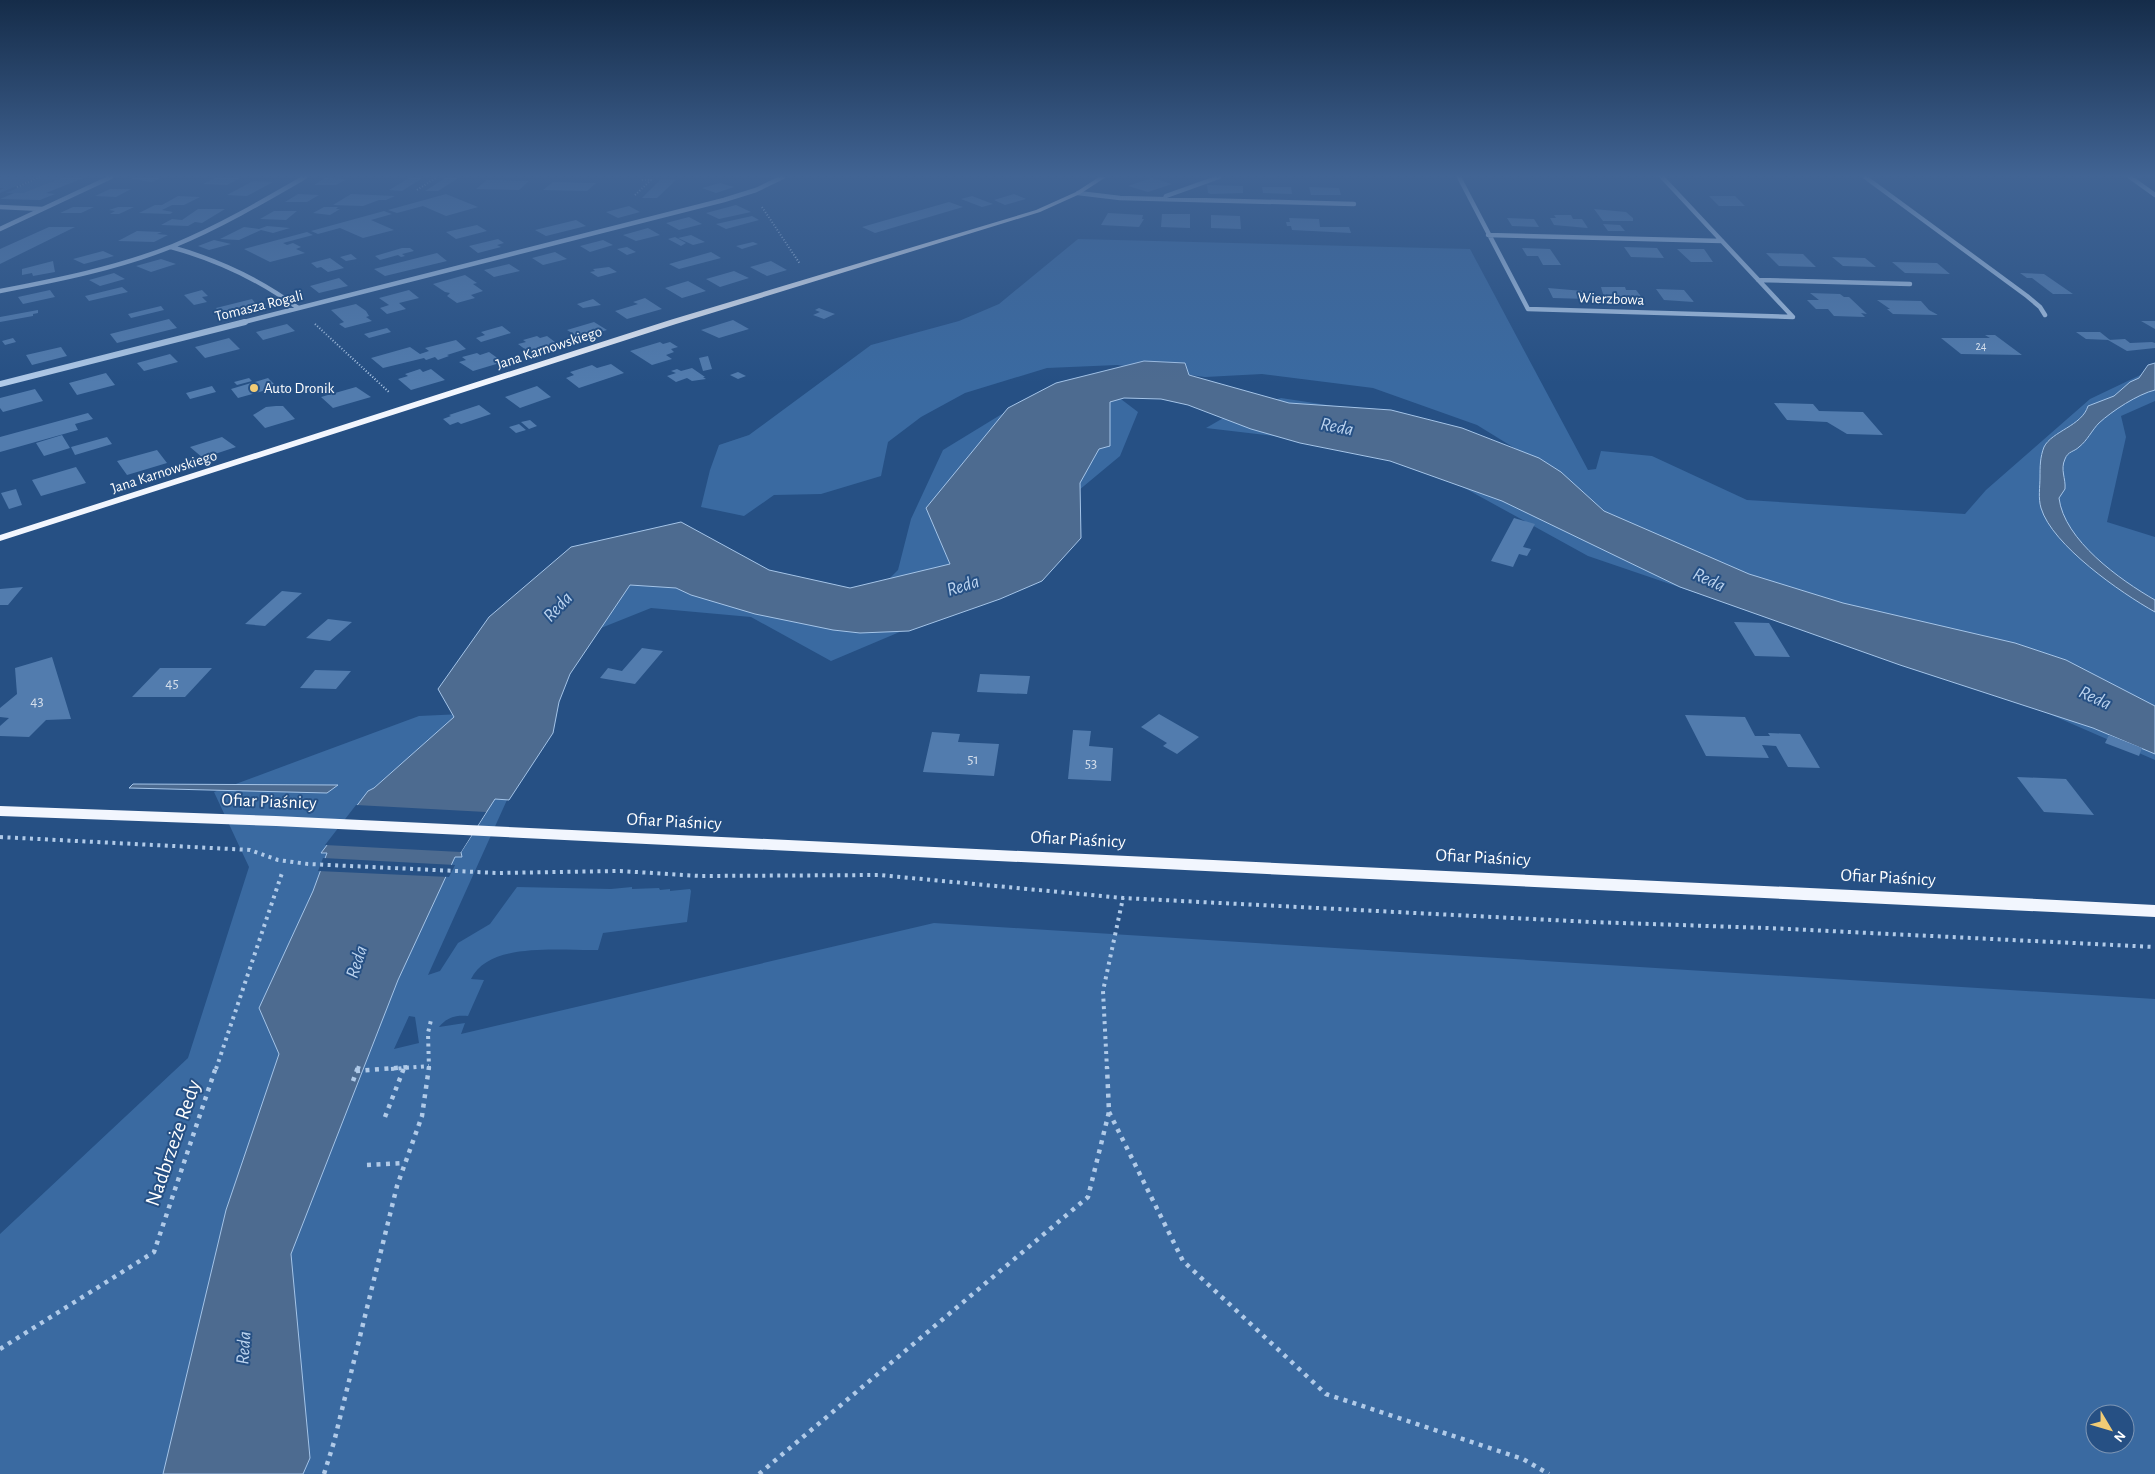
<svg xmlns="http://www.w3.org/2000/svg" width="2155" height="1474" viewBox="0 0 2155 1474" font-family="'Alegreya Sans',sans-serif">
<style>
.green{fill:#3a6aa1;fill-rule:evenodd}
.water{fill:#4d6b90;stroke:#a4c4e8}
.pier{fill:#265084}
.building{fill:#527cae}
.lines{fill:none;stroke-linecap:round;stroke-linejoin:round}
.path-far2{stroke:#b0cae8;stroke-width:2;stroke-dasharray:1 2;stroke-linecap:butt}
.path-far1{stroke:#b0cae8;stroke-width:4;stroke-dasharray:3 4.5;stroke-linecap:butt}
.path{stroke:#b0cae8;stroke-width:4.5;stroke-dasharray:4 5.5;stroke-linecap:butt}
.minor-far1{stroke:#b0cae8;stroke-width:4.5}
.minor{stroke:#b0cae8;stroke-width:6}
.major{fill:#f2f6fe;fill-rule:evenodd}
.poi-dot{fill:#f1cb75;stroke:#265084;stroke-width:2}
.labels{text-anchor:middle;dominant-baseline:central;stroke-width:4;stroke-linejoin:round;paint-order:stroke}
.far-number-label{font-size:12px;fill:#d4deeb}
.far-street-label{font-size:15px;fill:#fff;stroke:#265084}
.far-poi-label{font-size:15px;fill:#fff;stroke:#265084;text-anchor:start}
.number-label{font-size:15px;fill:#d4deeb}
.street-label{font-size:18px;fill:#fff;stroke:#265084}
.water-label{font-size:19px;font-style:italic;fill:#bbd3ef;stroke:#265084}
.near-street-label{font-size:21px;fill:#fff;stroke:#265084}
</style>
<rect width="100%" height="100%" fill="#265084"/>
<!-- green -->
<path class="green" d="M0,177H37L0,193V190L4,188H0Z
M42,177H63L23,193H6Z
M1078,239L1470,249L1588,470L1596,469L1601,451L1652,456L1747,500L1965,514L1986,490L2090,399L2155,368V401L2121,416L2126,437L2107,522L2155,537V760L2040,710L1588,556L1450,480L1344,444L1206,428L1232,413L1281,398L1393,415L1523,463L1516,449L1477,425L1373,388L1262,374L1205,377L1117,365L1047,368L965,393L921,417L888,442L881,476L821,494L774,495L744,516L701,507L710,470L719,445L749,435L871,345L959,321L999,304Z
M1109,390L1138,412L1120,456L1025,535L1030,577L831,661L751,617L651,608L581,636L428,975L440,971L458,943L490,924L517,887L611,889L632,887V889L659,888L660,890L670,889V891L690,889L691,891L687,922L603,933L598,950C562,951 489,941 471,979L484,980L468,1016C456,1015 447,1017 439,1027L465,1023L461,1034L934,923L2155,999V1474H0V1234L188,1058L249,867L214,792L419,716L505,712L603,570L847,621L898,570L911,519L943,450L1015,406ZM409,1016L415,1017L419,1043L394,1049ZM2095,1414H2125V1444H2095Z"/>
<!-- water -->
<path class="water" d="M1144,361L1185,363L1189,375L1289,403L1391,410L1462,428L1539,458L1561,472L1604,511L1749,574L1843,603L2015,643L2066,660L2155,706V754L2093,728L1900,665L1680,587L1502,501L1390,461L1300,443L1251,429L1188,405L1161,399L1124,398L1110,402V446L1099,449L1080,483L1081,538L1042,581L1000,599L909,631L860,633L833,630L755,614L691,595L676,588L630,585L570,674L559,702L553,733L509,800L495,799L461,852L462,857H455L398,980L291,1254L310,1458L303,1474H163L226,1210L279,1054L259,1008L313,891L327,853H321L368,791L374,788L454,717L438,689L489,617L571,547L681,522L769,570L850,588L950,564L926,508L1008,408L1056,383Z
M2155,363V390C2138,394 2112,411 2099,423C2092,430 2087,441 2079,447C2074,452 2068,451 2065,459C2060,470 2066,478 2065,489L2059,498C2064,540 2120,580 2155,600V612C2121,593 2052,545 2041,508C2038,498 2040,487 2040,477C2040,467 2040,457 2044,447C2052,431 2082,426 2088,406L2114,396L2130,382L2139,378L2148,365Z
M133,784L338,785L327,793L129,788Z"/>
<!-- pier -->
<path class="pier" d="M356,805L486,812L461,852L325,845Z
M323,858L455,865L449,877L318,871Z"/>
<!-- building -->
<path class="building" d="M63,177H86L46,193L55,194L40,200L0,199L14,193H23Z
M136,177H163L152,182L130,179Z
M217,177H242L227,185L203,184Z
M411,177H424L402,191L389,190Z
M447,177H460L438,191H425Z
M325,178L347,179L336,185H314Z
M1152,178L1172,184L1148,192L1128,186Z
M661,179L676,180L657,198H642Z
M487,180L529,181L519,190L476,189Z
M253,181L273,182L247,196L227,195Z
M553,182L596,183L587,191L543,190Z
M720,183L734,187L716,193L702,188Z
M1207,185L1243,186V193L1211,194L1208,193Z
M1262,187H1291L1292,194L1263,193Z
M1309,187L1339,188L1341,195H1311Z
M110,189H131L116,197L95,196Z
M298,194L319,195L307,202H285Z
M351,194L395,196L386,200H379L363,206L333,205Z
M446,194L478,207L446,216L423,206L397,213L388,210Z
M1014,194L1026,199L1005,205L994,200Z
M178,196L200,197L184,205H172L162,210L173,212L170,214L139,213L155,205H162Z
M972,196L993,204L982,207L961,199Z
M1709,196H1735L1745,206H1719Z
M949,202L963,207L875,233L862,227Z
M736,205L751,212L719,219L706,213Z
M629,206L640,212L618,218L606,212Z
M73,207H94L81,213H60Z
M118,207H134L119,214H110L115,211L109,210Z
M324,207H338L336,209H340L330,215L313,213Z
M198,209H225L202,223L195,222L188,226L161,225L172,219L182,220Z
M1594,209L1626,212L1633,218V221H1603Z
M274,211H297L286,220L260,219Z
M384,211L392,214L371,220L394,230L363,238L340,228L318,234L311,231Z
M1108,213L1143,215L1142,219H1144L1139,227L1101,225Z
M1162,214H1190V228L1161,227Z
M1211,215L1240,216L1241,229L1211,228Z
M1554,215H1571L1573,219H1582L1588,228L1554,225L1550,218H1556Z
M752,216L759,220L726,229L716,224Z
M689,217L702,224L679,230L666,223Z
M1289,218L1319,219L1320,227H1349L1351,233L1292,230L1291,226H1287L1286,222H1290Z
M1507,218L1534,219L1539,227L1512,226Z
M576,220L586,226L546,236L535,230Z
M1603,224L1620,225L1625,231H1608Z
M477,225L487,231L456,239L446,232Z
M267,226L290,228L273,233L261,230L239,240L220,239L244,227L259,229Z
M49,227H75L0,264V249Z
M648,228L660,235L636,241L623,235Z
M137,231L162,232L157,234L168,235L154,242L118,241Z
M307,232L313,235L283,243L287,245L293,243L301,247L296,249L305,253L270,262L244,249Z
M691,235L705,242L693,245L678,238Z
M675,237L686,243L681,246L668,239Z
M498,239L504,243L497,245L501,247L478,253L469,246Z
M214,240L231,244L209,250L198,246Z
M603,240L613,245L590,252L580,246Z
M753,242L758,244L742,249L736,246Z
M627,247L636,252L627,255L617,249Z
M1624,247L1657,248L1664,258L1631,257Z
M402,248H410L414,251L402,254L405,256L401,257L398,255L380,260L375,256Z
M1522,248L1550,249L1561,265H1543L1538,256H1527Z
M1677,249H1704L1713,262H1691Z
M103,251L114,256L84,264L73,259Z
M555,252L567,259L543,265L532,258Z
M711,252L721,258L679,269L669,264Z
M437,253L447,261L385,276L374,269Z
M1766,253L1803,254L1816,267L1779,266Z
M351,254L357,259L346,261L340,257Z
M1832,257L1865,258L1876,267L1843,266Z
M330,258L344,268L328,272L321,267L317,268L311,263Z
M161,259L176,264L151,272L136,266Z
M53,261L55,272L33,276L32,273L22,275V269Z
M771,261L787,270L767,276L750,267Z
M1892,262L1937,263L1950,274L1905,273Z
M509,264L520,271L494,277L484,270Z
M609,267L617,272L598,277L590,272L595,271L593,269Z
M734,271L749,278L720,287L706,279Z
M114,273L125,279L100,286L89,280Z
M2020,273L2044,274L2073,294H2053L2032,278H2027Z
M465,275L477,283L473,284L483,291L471,295L475,298L457,303L447,296L450,293L445,292L433,284Z
M339,278L348,286L319,293L310,286Z
M688,281L706,291L682,298L665,288Z
M122,287L128,292L89,301L85,296Z
M1601,287H1625L1626,290H1636L1644,300L1609,299L1603,294Z
M1548,288L1583,291L1588,299L1553,298Z
M1656,289L1684,290L1694,302L1664,300Z
M50,290L55,297L23,304L18,297Z
M202,290L208,296L202,297L207,302L194,305L184,295Z
M409,290L419,298L399,303L406,309L387,314L380,308L389,305L379,298Z
M1810,293L1840,294L1844,297H1849L1867,314L1861,313L1865,317L1834,316L1828,309H1816L1807,300H1819Z
M645,298L662,309L627,319L615,311L638,304L633,302Z
M252,299L256,304L247,306L251,310L223,317L216,308Z
M593,299L601,305L583,308L577,304Z
M1877,300L1921,301L1929,310L1938,315L1893,314L1887,309H1890Z
M356,304L366,311L369,316L366,317L372,321L345,328L339,324L344,322L331,310Z
M161,306L164,310L131,318L128,314Z
M819,308L824,310L835,314L824,319L813,315L820,312L815,310Z
M38,310V313L33,314V316L0,322V317Z
M169,319L177,328L117,343L110,334Z
M733,320L749,329L719,338L701,330Z
M2141,321H2155V329Z
M594,322L607,330L580,338L567,330Z
M287,324L295,331L263,340L256,332Z
M502,326L511,333L481,342L476,338L485,335L481,332Z
M387,328L391,332L369,338L364,334Z
M2076,332H2100L2110,340L2086,339Z
M1985,335H1995L2022,355L1961,354L1941,338H1990Z
M537,336L540,338L547,336L559,345L530,353L518,344L526,342L523,340Z
M13,338L16,342L5,345L2,341Z
M229,338L240,349L205,358L195,347Z
M2125,339L2130,343L2152,342L2155,343V348L2127,351L2108,340Z
M456,340L466,349L447,355L449,356L438,360L435,357L426,360L424,358L383,368L371,358L410,347L420,354L429,351L425,348Z
M660,342L663,344L670,342L678,347L671,349L674,352L666,355L672,359L652,365L630,351Z
M61,347L67,356L32,365L26,355Z
M489,352L503,362L473,371L459,362L466,360L462,357L477,353L480,355Z
M170,354L178,362L144,371L137,363Z
M708,356L712,369L703,371L699,358Z
M611,364L624,373L579,388L566,378L574,375L570,372L592,365L597,368Z
M692,368L705,377H703L706,379L692,381L687,378L676,382L667,376L676,373L671,371L677,369L681,371Z
M420,369L423,372L431,369L445,380L411,390L398,379L408,376L405,374Z
M738,372L746,376L738,379L730,375Z
M106,373L115,385L77,395L69,383Z
M249,378L252,381L237,385L234,382Z
M268,378L277,387L238,398L231,389Z
M212,386L216,392L190,399L186,393Z
M537,386L551,397L520,408L505,397Z
M356,387L371,397L333,408L321,397Z
M35,389L43,401L3,412L0,408V398Z
M1774,403L1813,404L1819,411L1863,412L1883,435L1847,434L1827,422L1787,420Z
M479,405L491,414L461,424L458,422L450,425L443,419L451,416L449,415Z
M276,406H283L295,419L265,428L253,415L266,407Z
M88,413L93,419L75,424L78,430L0,452V437Z
M530,420L537,426L529,429L521,422Z
M519,424L526,430L516,433L509,427Z
M62,435L70,448L44,456L36,443Z
M107,437L112,444L75,455L71,447Z
M222,437L236,447L203,458L190,447Z
M157,450L167,463L127,475L117,461Z
M76,467L86,483L41,496L32,480Z
M16,489L22,505L9,509L1,493Z
M1514,518L1535,524L1523,547L1531,549L1527,556L1519,554L1513,567L1491,561Z
M23,587L8,605H0V589Z
M282,591L302,593L265,626L245,624Z
M328,619L352,622L330,641L306,638Z
M1734,622L1769,623L1790,657L1755,656Z
M642,648L663,651L635,684L600,678L608,668L622,671Z
M52,657L71,719L46,720L29,737L0,736V726L9,718L0,717V708L17,694L15,668Z
M160,668H212L185,697H132Z
M315,670L351,671L336,689L300,688Z
M980,674L1030,676L1027,694L977,692Z
M1159,714L1199,737L1177,754L1163,746L1167,743L1141,727Z
M1685,715L1745,717L1755,736H1770L1768,733L1800,734L1820,768L1788,767L1776,746L1762,745L1769,758L1706,756Z
M1073,730L1091,731L1089,746L1113,748L1111,781L1068,779Z
M932,732L960,734L958,742L999,744L994,776L923,772Z
M2109,735L2142,748L2139,756L2105,743Z
M2017,777L2066,779L2094,815L2044,812Z"/>
<g class="lines">
<!-- path-far2 -->
<path class="path-far2" d="M17,187L40,177
M417,190L437,177
M635,195L651,180H640
M762,207L800,264
M315,324L390,393"/>
<!-- path-far1 -->
<path class="path-far1" d="M0,837L250,850L278,860L308,864L498,873L620,871L700,876L879,875L1123,898L1591,922L1768,928L2155,947
M216,1069L282,873
M358,1069L360,1062
M391,1069L429,1066
M429,1069L428,1033L431,1020
M1107,1069L1103,991L1123,898"/>
<!-- path -->
<path class="path" d="M356,1071L409,1067
M353,1081L358,1067
M1109,1112L1183,1261L1326,1394L1523,1459L1549,1474
M385,1117L404,1068
M367,1165L405,1163
M0,1349L154,1252L216,1067
M324,1474L334,1442L397,1186L422,1116L429,1067
M759,1474L1088,1197L1109,1112L1107,1067"/>
<!-- minor-far1 -->
<path class="minor-far1" d="M1459,177L1528,309L1793,317L1662,177
M1865,177L2027,296L2040,307L2045,315
M2130,177L2155,195
M1078,193L1120,198L1354,204
M1165,199L1166,196L1219,177
M0,207L42,209
M0,229L111,177
M1488,235L1722,241
M171,247C218,260 259,279 298,308
M1758,280L1910,284
M0,291C58,280 118,268 173,246C219,227 262,202 305,177
M240,323L724,200L756,190L783,177"/>
<!-- minor -->
<path class="minor" d="M0,384L245,322"/>
<!-- major -->
<path class="major" d="M1099,177H1106L1080,194L1040,212L676,324L0,541V535L670,320L1036,210L1076,192Z
M0,806L276,816L1978,896L2155,905V917L276,826L0,816Z"/>
</g>
<!-- sky -->
<linearGradient id="sky" x2="0" y2="1"><stop stop-color="#152c49"/><stop offset="0.46" stop-color="#416494"/><stop offset="1" stop-color="#416494" stop-opacity="0"/></linearGradient>
<rect width="2155" height="383" fill="url(#sky)"/>
<!-- markers -->
<circle class="poi-dot" cx="254" cy="388" r="5"/>
<g class="labels">
<!-- far-number labels -->
<g class="far-number-label">
<text x="1981" y="346">24</text>
</g>
<!-- far-street labels -->
<g class="far-street-label">
<text transform="translate(1611 299) rotate(2)">Wierzbowa</text>
<text transform="translate(259 306) rotate(-14)">Tomasza Rogali</text>
<text transform="translate(549 348) rotate(-18)">Jana Karnowskiego</text>
<text transform="translate(164 472) rotate(-18)">Jana Karnowskiego</text>
</g>
<!-- far-poi labels -->
<g class="far-poi-label">
<text x="264" y="388">Auto Dronik</text>
</g>
<!-- number labels -->
<g class="number-label">
<text x="172" y="683">45</text>
<text x="37" y="701">43</text>
<text x="973" y="759">51</text>
<text x="1091" y="763">53</text>
</g>
<!-- street labels -->
<g class="street-label">
<text transform="translate(269 802) rotate(2)">Ofiar Piaśnicy</text>
<text transform="translate(674 822) rotate(3)">Ofiar Piaśnicy</text>
<text transform="translate(1078 840) rotate(3)">Ofiar Piaśnicy</text>
<text transform="translate(1483 858) rotate(3)">Ofiar Piaśnicy</text>
<text transform="translate(1888 878) rotate(3)">Ofiar Piaśnicy</text>
</g>
<!-- water labels -->
<g class="water-label">
<text transform="translate(1337 427) rotate(11)">Reda</text>
<text transform="translate(1709 580) rotate(25)">Reda</text>
<text transform="translate(963 586) rotate(-17)">Reda</text>
<text transform="translate(558 607) rotate(-47)">Reda</text>
<text transform="translate(2095 698) rotate(25)">Reda</text>
<text transform="translate(357 962) rotate(-72)">Reda</text>
<text transform="translate(244 1348) rotate(-86)">Reda</text>
</g>
<!-- near-street labels -->
<g class="near-street-label">
<text transform="translate(173 1143) rotate(-71)">Nadbrzeże Redy</text>
</g>
</g>
<!-- north arrow -->
<g transform="translate(2110 1429) rotate(128)"><circle r="24" fill="#265084" stroke="#7d96b5"/>
<path d="M0-4L9 19L0 12L-9 19Z" fill="#f1cb75"/>
<text y="-8" font-size="14" font-weight="bold" text-anchor="middle" fill="#ffffff">N</text>
</g>
</svg>
